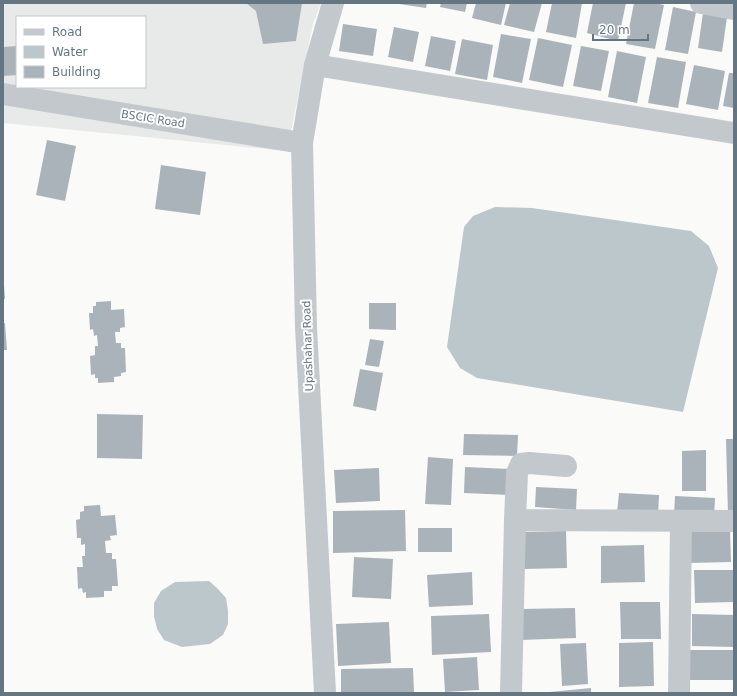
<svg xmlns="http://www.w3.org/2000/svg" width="737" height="696" viewBox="0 0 737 696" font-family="'DejaVu Sans',sans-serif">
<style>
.built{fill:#e8e9e9;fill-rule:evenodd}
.water{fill:#bbc7cb}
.building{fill:#aab3b9}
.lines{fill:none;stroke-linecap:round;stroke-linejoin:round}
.minor{stroke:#c3c8cc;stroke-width:22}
.labels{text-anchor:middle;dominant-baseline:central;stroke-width:4;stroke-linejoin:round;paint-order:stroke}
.street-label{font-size:11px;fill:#657683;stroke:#fff}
</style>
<rect width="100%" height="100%" fill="#fafaf8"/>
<!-- built -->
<path class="built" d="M3,3H321L313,24L287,151L3,123ZM17,17H145V87H17Z"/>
<!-- water -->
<path class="water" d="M495,207L532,208L691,231L709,246L718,268L683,412L477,378L460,368L447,347L464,227L473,216Z
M209,581L217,588L226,598L228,611V624L223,635L210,644L182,647L164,640L157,629L154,616V603L161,591L175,582Z"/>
<!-- building -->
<path class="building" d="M246,3H302L296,41L263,44L256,11Z
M399,3H427L426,8L399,4Z
M441,3H467L465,12L440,7Z
M476,3H506L501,25L472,18Z
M510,3H542L534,32L504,25Z
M552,3H582L576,38L546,32Z
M593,3H626L618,41L587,33Z
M634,3H655L664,5L655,49L626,44Z
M673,7L696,12L688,54L665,50Z
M703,13L727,17L722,52L698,48Z
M343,24L377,29L373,56L339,51Z
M394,27L419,32L413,62L388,57Z
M501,34L531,39L522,83L493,77Z
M431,36L456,41L450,71L425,66Z
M538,38L572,45L563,87L529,80Z
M462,39L493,45L487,80L455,74Z
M17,46V75L3,76V47Z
M581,46L609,51L601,91L573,86Z
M617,51L646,57L637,103L608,97Z
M657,57L686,62L678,108L648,103Z
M694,65L725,71L718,110L686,104Z
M729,73H734V108L723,106Z
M47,140L76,146L65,201L36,195Z
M161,165L206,172L200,215L155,209Z
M3,285H4L5,299H3Z
M111,301V310L124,309L125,327L120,328V332H115L116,343H121V348H125L126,372L121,373V376L114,377V382L98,383V378H95V374L91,375L90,356L95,355V346H98L97,335L94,336L93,329L90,330L89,313H93V306H96V302Z
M369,303H396V330L369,329Z
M3,323H5L7,350H3Z
M370,339L384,341L379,367L365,365Z
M360,369L383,373L376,411L353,406Z
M97,414L143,415L142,459L97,458Z
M464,434L518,435L517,456L463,455Z
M726,439H734V515H728Z
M706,450V491H682V451Z
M428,457L453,459L451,505L425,504Z
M465,467L511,469L510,495L464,493Z
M379,468L380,501L336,503L334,470Z
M536,487L577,489L576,510L535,507Z
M619,493L659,495L658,516L617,513Z
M675,496L715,498L714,519L674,517Z
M100,505L101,516L115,515L117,535L110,536L111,540L105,541L106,553H112V559H116L118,586H112V591H104V597L86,598V592L83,593L82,588L78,589L77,567H83L82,556H85V544L81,545V538H77L76,520L80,519V512L84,511V506Z
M405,510L406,551L333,553V511Z
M418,528H452V552H418Z
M730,530L731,562L689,563V531Z
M566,531L567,568L523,569L522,532Z
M644,545L645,582L601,583V546Z
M354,557L393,559L391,599L352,597Z
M694,570H734V602L695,603Z
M472,572L473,605L429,607L427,575Z
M620,602H660L661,639H621Z
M575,608L576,638L520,640V609Z
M489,614L491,652L432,655L431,616Z
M692,614L734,615V647L692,646Z
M389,622L391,663L338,666L336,624Z
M653,642L654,686L619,687V643Z
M586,643L588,684L562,686L560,644Z
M690,650H734V680H690Z
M477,657L479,690L445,692L443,659Z
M413,668L414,693H341V669Z
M591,688V693H550V692Z"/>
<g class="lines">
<!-- minor -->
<path class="minor" d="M701,3L734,9
M315,65L734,133
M3,94L302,143
M515,520L517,473L521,464L529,463L566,466
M325,693L306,327L302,143L315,65L333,3
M511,693L515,520L734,521
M679,693L681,521"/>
</g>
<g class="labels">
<!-- street labels -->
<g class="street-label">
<text transform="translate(153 119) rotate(9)">BSCIC Road</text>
<text transform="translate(308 346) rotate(-92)">Upashahar Road</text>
</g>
</g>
<!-- border -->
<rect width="737" height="696" fill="none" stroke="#657683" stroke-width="8"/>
<!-- legend -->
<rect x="16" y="16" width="130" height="72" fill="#ffffff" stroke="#c1c8cd"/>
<rect x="24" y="29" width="20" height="6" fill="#c3c8cc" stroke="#c1c8cd"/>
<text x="52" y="36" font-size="12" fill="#657683">Road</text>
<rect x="24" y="46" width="20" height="12" fill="#bbc7cb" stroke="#c1c8cd"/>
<text x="52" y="56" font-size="12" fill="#657683">Water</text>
<rect x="24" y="66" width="20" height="12" fill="#aab3b9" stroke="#c1c8cd"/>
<text x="52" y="76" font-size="12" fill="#657683">Building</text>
<!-- scale -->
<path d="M593 34v6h55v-6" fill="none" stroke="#657683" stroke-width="2"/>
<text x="599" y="34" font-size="12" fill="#657683" stroke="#ffffff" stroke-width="3" paint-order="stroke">20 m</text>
</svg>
